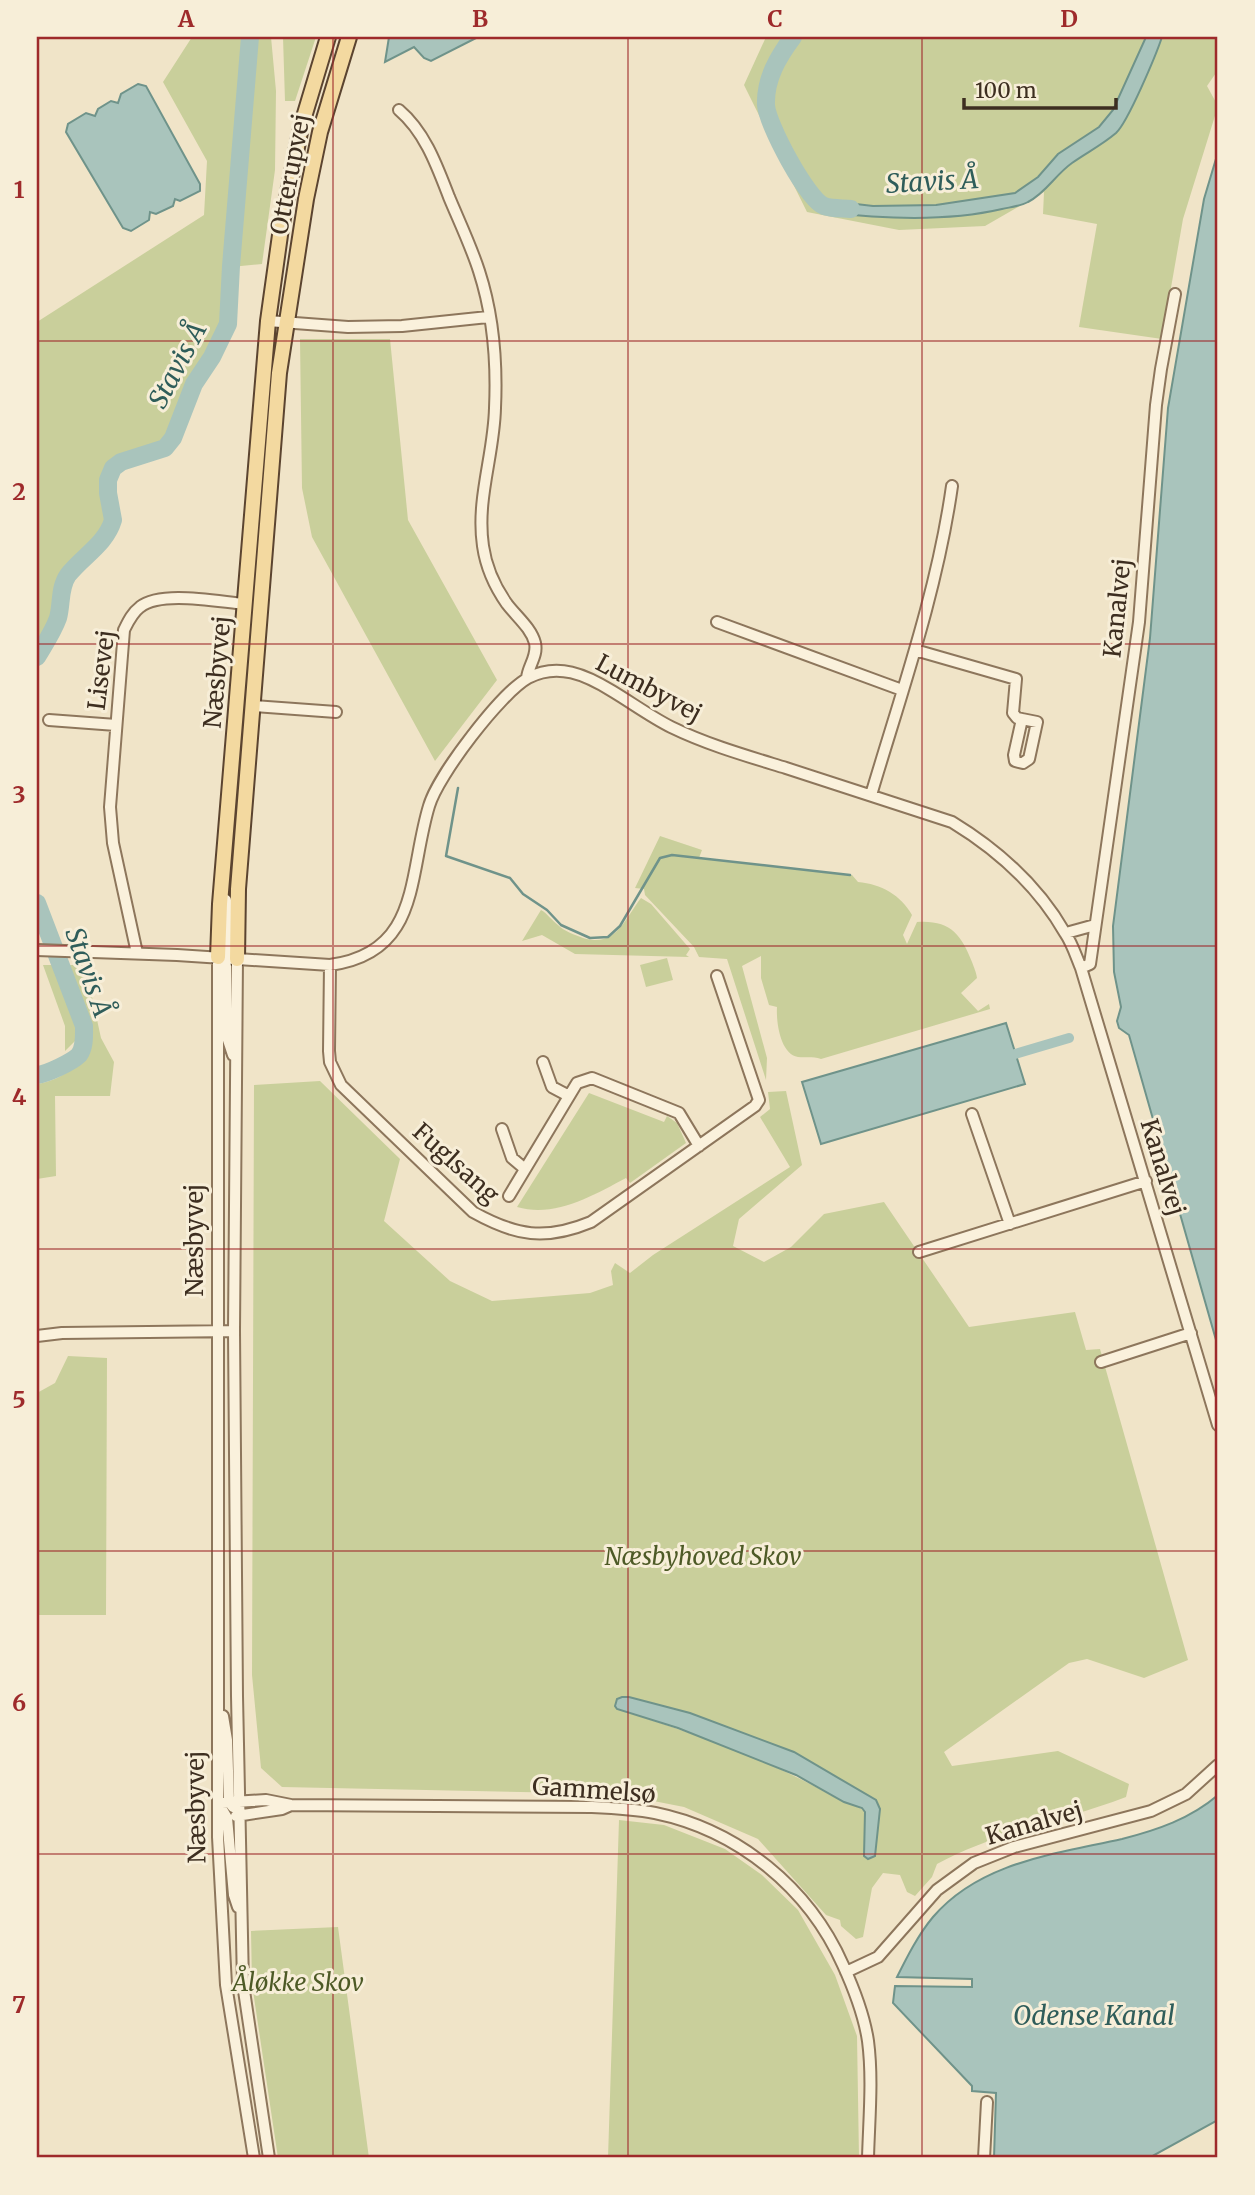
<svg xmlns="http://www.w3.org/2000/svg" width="1255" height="2195" viewBox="0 0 1255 2195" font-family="Merriweather,serif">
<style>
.green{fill:#c9cf9b;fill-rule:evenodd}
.water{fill:#a9c4bc;stroke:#6f938a;stroke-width:2}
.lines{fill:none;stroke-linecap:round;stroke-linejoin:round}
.stream{stroke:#6f938a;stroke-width:2.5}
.canal{stroke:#a9c4bc;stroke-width:10}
.river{stroke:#a9c4bc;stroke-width:18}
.minor-casing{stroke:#8d765c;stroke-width:14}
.major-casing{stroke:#5b4430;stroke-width:18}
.minor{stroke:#faf1dc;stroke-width:10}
.major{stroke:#f3d9a0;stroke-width:14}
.grid{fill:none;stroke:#9e2a2b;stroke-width:2;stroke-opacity:0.55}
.labels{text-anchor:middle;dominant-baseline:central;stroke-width:6;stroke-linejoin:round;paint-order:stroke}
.street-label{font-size:24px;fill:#3d2e20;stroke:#f7eed8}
.park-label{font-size:24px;font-style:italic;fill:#4d5a26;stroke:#f7eed8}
.water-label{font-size:26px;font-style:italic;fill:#2f5d5a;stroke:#f7eed8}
.neatline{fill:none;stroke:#9e2a2b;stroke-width:2.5}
.grid-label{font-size:23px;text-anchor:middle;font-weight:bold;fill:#9e2a2b}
</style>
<rect width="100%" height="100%" fill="#f0e4c8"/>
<!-- green -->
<path class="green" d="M192,37H271L276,91L275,170L262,264L231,267L228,324L212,357L194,384L173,437L165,448L121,462L113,468L108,480V493L113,520C106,544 83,556 68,575C59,588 62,604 58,618C53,632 44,645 37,657V322L204,215L207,161L163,82Z
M283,37H316L295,101H285Z
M766,37H1218V70L1207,86L1218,106L1183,219L1162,339L1079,327L1097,224L1043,214L1044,192L985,226L899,230L807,212L744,85Z
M300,339H390L408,520L497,680L435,761L312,537L302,488Z
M660,836L702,850L699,858L852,875L858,882C881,884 901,895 912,915L903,935L907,944L917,922C950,920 961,934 972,962C974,968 976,971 977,978L961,993L978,1011L989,1004L990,1009L821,1059C812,1056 806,1058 798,1057C780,1054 776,1021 777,1007L769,1005L761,978V956L742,966L767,1058L766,1080L727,959L699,957L694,947L645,895L644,889L635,888Z
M641,898L651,904L690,949L686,955L689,957L575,954L542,935L522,941L541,910C548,914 551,920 558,925C564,931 575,935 583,938C616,948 624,920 641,898Z
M667,958L673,980L646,987L640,965Z
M43,965H54L78,1023V1038L65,1051V1026Z
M65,965H85L101,1038L114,1062L110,1096H55L56,1176L37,1179V1084C62,1080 92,1061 90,1033Z
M320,1081L400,1159L384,1221L450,1281L492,1301L590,1293L613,1285L611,1271L615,1263L630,1273L653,1255L790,1167L760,1117L770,1109L768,1092L786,1091L802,1165L739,1219L733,1246L764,1262L791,1247L824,1214L884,1202L969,1327L1075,1312L1086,1350L1100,1349L1188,1660L1144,1678L1087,1659L1069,1663L944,1752L952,1766L1058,1751L1129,1784L1126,1797C1064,1821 995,1832 937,1864L932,1877L915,1896L907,1892L900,1875L883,1873L872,1888L863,1937L856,1939L841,1926L840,1920L826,1915L758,1839L684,1807L618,1794L282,1787L261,1768L252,1675L254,1085ZM629,1697L690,1713L794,1752L876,1800L864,1856L865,1812C858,1805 845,1803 836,1798C768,1759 692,1733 617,1709Z
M589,1093L664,1122L667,1116L677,1123L686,1143L630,1183L626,1178C592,1196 555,1218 517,1207Z
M68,1356L107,1358L106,1615H37V1393L55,1383Z
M619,1820L664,1825L725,1849L762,1875L798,1910L835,1975L857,2036L859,2158H608Z
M338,1927L369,2158H278L252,1984L251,1931Z"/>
<!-- water -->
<path class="water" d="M389,37H478L431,61L424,58L414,47L385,62Z
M1146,37H1162C1156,55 1128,122 1116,133C1102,145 1086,153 1072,163C1055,175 1046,193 1028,202C1021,206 1011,207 1002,209C946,222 883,219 826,212L831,201L873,206L936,205L1015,193L1038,177L1058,154L1099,127L1113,110Z
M138,84L146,86L200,184V191L180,201L175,199L173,206L156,214L150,212L149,220L131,231L123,228L66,132L68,124L86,113L95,116L98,109L111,101L118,103L121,94Z
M1218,152V1347L1129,1035L1119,1028L1117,1021L1121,1007L1114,972L1113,926L1150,638L1168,408L1204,199Z
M1006,1023L1025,1084L821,1144L802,1082Z
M622,1697H629L690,1713L794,1752L876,1800L880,1809L875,1856L868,1859L864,1856L865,1812L862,1808L844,1802L796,1775L678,1728L617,1709L615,1706L617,1699Z
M1218,1795V2120L1149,2158H994L996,2093L972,2091V2086L893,2003L895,1986L972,1987V1979L897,1977C907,1957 918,1935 933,1917C980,1862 1055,1854 1122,1839C1157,1830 1190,1819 1218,1795Z"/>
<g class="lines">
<!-- stream -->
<path class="stream" d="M458,788L446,856L510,878L523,894L547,910L561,925L590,938L608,937L620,926L660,858L672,855L850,875"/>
<!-- canal -->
<path class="canal" d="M1015,1054L1069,1038"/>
<!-- river -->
<path class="river" d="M793,37C778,57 765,79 766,105C767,124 807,199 824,206C832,209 843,208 851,209
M37,657C44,645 53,632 58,618C62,604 59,588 68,575C83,556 106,544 113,520L108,493V480L113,468L121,462L165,448L173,438L194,384L212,357L228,324L231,266L250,37
M37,903L84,1026C84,1035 85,1047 79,1055C72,1062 47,1074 37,1075"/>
<!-- minor casing -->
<g class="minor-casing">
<path id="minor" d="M399,110C425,132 437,166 449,197C459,221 471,246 479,271C493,314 497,364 495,408C494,455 476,499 483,546C486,567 495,587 507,604C517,617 531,628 535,643C538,656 528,666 527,678
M268,321L348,327L402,326L488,317
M717,622L902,690
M915,650L1016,679L1013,713L1017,718L1037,722L1029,759L1023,763L1015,761L1014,755L1022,719
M253,706L336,712
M49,720L116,725
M871,795C901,694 937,592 952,486
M226,900L227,950L237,959
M1066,933L1095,925
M37,950L177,955L330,965C421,953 408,875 429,806C438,775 501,693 528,678C558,662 586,675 612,691C632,703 651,717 671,727C708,745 747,756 786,768C841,786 897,804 952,822C998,850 1038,886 1065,933C1072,943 1076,956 1081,968L1218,1425
M137,953L113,843L110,807L124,630C128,622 132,613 140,607C161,590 219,602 246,604
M218,957V1837L226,1985L254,2158
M218,957L226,966L227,1037L233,1055
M237,959L234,1331L237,1696L243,1984L269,2158
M330,965L329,1051L330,1062L341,1085L473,1212C516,1236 545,1241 591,1222L755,1106L759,1100L717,976
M1081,968L1090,964L1139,622L1156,405L1161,369L1175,294
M543,1062L552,1087L569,1096
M972,1114L1010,1224
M502,1129L512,1158L525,1169
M509,1196L577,1083L592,1078L679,1113L699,1146
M919,1252L1146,1181
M37,1336L62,1333L234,1331
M1101,1362L1191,1333
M223,1716L227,1740L229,1802L233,1807
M218,1803L266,1800L291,1805L592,1807C613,1808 634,1809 655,1813C738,1830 809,1888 843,1965C854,1989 864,2014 868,2041C873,2079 869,2120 868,2158
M220,1806L227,1818L234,1895L238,1907
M236,1816L282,1809L291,1805
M846,1972L878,1957L937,1890L974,1863L1014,1847L1151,1811L1186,1794L1218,1765
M984,2158L987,2102"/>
</g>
<!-- major casing -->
<g class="major-casing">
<path id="major" d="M218,957L220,904L268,321L281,228L301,127L328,37
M237,959L238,889L279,373L306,199L320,132L349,37"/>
</g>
<!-- minor -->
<use href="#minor" class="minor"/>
<!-- major -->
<use href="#major" class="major"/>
</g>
<!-- grid -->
<path class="grid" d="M333,37V2158M628,37V2158M922,37V2158M37,341H1218M37,644H1218M37,946H1218M37,1249H1218M37,1551H1218M37,1854H1218"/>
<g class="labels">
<!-- street labels -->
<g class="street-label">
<text transform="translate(290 174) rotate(-79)">Otterupvej</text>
<text transform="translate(1117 608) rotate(-84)">Kanalvej</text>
<text transform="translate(101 670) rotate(-83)">Lisevej</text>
<text transform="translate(217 672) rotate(-85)">Næsbyvej</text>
<text transform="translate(649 688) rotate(28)">Lumbyvej</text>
<text transform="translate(456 1163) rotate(42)">Fuglsang</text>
<text transform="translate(1163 1167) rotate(73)">Kanalvej</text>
<text transform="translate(194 1240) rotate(-90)">Næsbyvej</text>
<text transform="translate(594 1790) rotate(4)">Gammelsø</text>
<text transform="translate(196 1807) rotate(-91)">Næsbyvej</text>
<text transform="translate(1034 1823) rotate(-16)">Kanalvej</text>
</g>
<!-- park labels -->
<g class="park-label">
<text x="703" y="1556">Næsbyhoved Skov</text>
<text x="298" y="1982">Åløkke Skov</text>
</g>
<!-- water labels -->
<g class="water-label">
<text transform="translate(932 181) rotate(-3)">Stavis Å</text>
<text transform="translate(177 365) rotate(-62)">Stavis Å</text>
<text transform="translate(89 972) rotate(71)">Stavis Å</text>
<text x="1094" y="2015">Odense Kanal</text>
</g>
</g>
<!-- border -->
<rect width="1255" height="2195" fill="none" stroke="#f7eed8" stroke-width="77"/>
<!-- scale -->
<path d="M964 98v10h152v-10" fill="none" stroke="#3d2e20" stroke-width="3.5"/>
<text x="975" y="98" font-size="21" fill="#3d2e20" stroke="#f7eed8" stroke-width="5" paint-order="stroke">100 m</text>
<rect x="38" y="38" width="1178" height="2118" class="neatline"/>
<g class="grid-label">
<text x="186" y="27">A</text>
<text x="480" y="27">B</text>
<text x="775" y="27">C</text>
<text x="1069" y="27">D</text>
<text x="19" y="198">1</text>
<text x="19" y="500">2</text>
<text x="19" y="803">3</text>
<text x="19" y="1105">4</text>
<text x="19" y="1408">5</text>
<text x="19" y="1711">6</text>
<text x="19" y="2013">7</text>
</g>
</svg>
